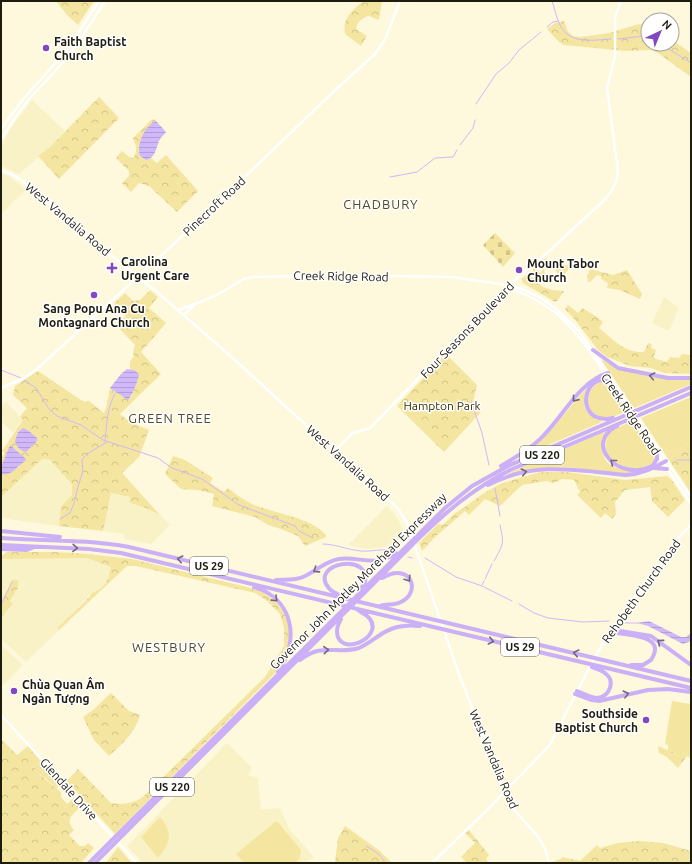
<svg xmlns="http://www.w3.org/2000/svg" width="692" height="864" viewBox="0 0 692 864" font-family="Ubuntu,sans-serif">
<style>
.built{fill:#faf2c7}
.grass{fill:#f4e6a1}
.forest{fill:url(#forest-crowns)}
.cemetery{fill:url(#cemetery-stones)}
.water{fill:url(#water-rules)}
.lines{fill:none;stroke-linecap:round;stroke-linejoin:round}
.stream{stroke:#d1b8fa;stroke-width:1}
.secondary{stroke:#fff;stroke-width:2.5}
.highway{stroke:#cbaff7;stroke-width:4}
.oneway{stroke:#746583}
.poi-dot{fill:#8049c0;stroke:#fff;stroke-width:1.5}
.labels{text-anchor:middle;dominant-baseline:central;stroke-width:3;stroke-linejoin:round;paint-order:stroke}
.shield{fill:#fff;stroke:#625f57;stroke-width:1}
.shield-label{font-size:11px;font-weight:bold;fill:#1e1b0f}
.poi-label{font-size:12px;font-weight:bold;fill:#1e1b0f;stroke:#fff;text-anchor:start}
.street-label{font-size:12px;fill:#1e1b0f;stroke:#fff}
.park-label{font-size:12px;fill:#372f04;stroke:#fff}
.neighbourhood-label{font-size:13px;letter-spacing:1px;fill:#524b2e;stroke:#fff}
</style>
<defs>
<pattern id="forest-crowns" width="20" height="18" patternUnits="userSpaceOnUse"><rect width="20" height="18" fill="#f4e6a1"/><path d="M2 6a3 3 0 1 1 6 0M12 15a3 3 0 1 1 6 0" fill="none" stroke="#d1c589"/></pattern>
<pattern id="cemetery-stones" width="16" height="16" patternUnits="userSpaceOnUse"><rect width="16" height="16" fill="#f4e6a1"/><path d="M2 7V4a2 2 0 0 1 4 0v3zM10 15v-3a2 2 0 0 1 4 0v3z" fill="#d1c589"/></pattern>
<pattern id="water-rules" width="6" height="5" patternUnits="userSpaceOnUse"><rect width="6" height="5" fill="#d1b8fa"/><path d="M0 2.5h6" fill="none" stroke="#b39ed5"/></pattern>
</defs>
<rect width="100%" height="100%" fill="#fef8dc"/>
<!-- built -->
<path class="built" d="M32,100L65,131L48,149L19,174L1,166V145L12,126Z
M1,174L9,176L26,190L1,214Z
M664,297L679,308L669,331L652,323Z
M6,402L23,420L13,433L1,421V406Z
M42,458L49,459L72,484V495L61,506L59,526L1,518V497Z
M110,493L131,497L130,503L146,508L160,515L170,525L151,544L124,539V534L103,531Z
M387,506L396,516L405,533L396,542L388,546L378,548L366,549L348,545Z
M22,558H87L112,567L108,579L105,584L99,590L88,596L85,602L58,628L59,630L26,662L1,639V618L13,605L10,601L18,588L12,580L1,603V559Z
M1,645L23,665L1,687Z
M227,743L252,768L248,775L258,778L261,810L280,808L290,830L314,857L304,863H143L127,846Z"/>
<!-- grass -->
<path class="grass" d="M603,360C619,373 670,380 691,380V384L634,408L602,361Z
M593,382C585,394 578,408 594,418C596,420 600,420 602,422L518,458V457L548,434L582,393Z
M601,382L608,384L609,385L626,411C609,419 602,422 588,408C588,396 589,387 601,382Z
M691,397V436L688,442L669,460L641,418Z
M632,421L655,456C654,477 603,470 606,445C606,440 607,436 610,433C616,427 625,425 632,421Z
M609,430C606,434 606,438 605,442C604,445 603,449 603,452C604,469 627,471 640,471C623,478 585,468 566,467C546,466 527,470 508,475L507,474Z
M672,701L691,704V751L687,750L679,757L673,752L668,750V745L665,744Z
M40,760L62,783L57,788L36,771L34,766Z
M160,817C173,832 171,843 158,858L141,837Z
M275,822H278L301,850L300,858L295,863H244L236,854Z"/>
<!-- forest -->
<path class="forest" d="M56,1H94L78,25L67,15Z
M363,1H382L379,20L369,16C362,18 357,22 356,29L367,36L361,46L345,34C342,18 352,11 363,1Z
M564,21L568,32L573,36L581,37L609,33L639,24L648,25V44H672V40L691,53V77L658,53L651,50L626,51L564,45L559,42L547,29L555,23Z
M99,97L119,118L59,179L38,156L48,149Z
M154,119L156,121C146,125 139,142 139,153L149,159L151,158L157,163L166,155L198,191L177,212L149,186L139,183L131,192L122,183L129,176V171L116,158L122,151L129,157L133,158C138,152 136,145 133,138L151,120Z
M546,258L551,263L572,266L562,276H559L556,271L549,266L544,269L545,274L540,280L533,272V268L535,267L540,273L544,269L539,264Z
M590,269L613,275L627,270L642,294L640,299L620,290L607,288L608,283L601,279V276L597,275L590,282H588L587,277Z
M528,274L543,287L552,290L564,291L557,301L555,302L523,283L521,279Z
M150,290L158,297L149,308L166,323L141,352L161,374L120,414L130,422L149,430L139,457L122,473L160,515L146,508L130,503V497L111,493L103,531L59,526L61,506L72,495V484L49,459H42L1,497V472L5,475L20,466L10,445L1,467V458L5,453L2,451L23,420L20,416L27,408L13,395L15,386L38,371L84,402L89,401L104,413C108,405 108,396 110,388L128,399L131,397L139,377L134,370L130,369V362L134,356L133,353L135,345L116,325L126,316L114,303L125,293L133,301L140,300Z
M568,305L578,313L582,308L597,317L603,322L599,328C614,340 624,353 644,352L648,343L652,344L651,348L656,350L654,357L656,359L667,362L670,357L679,358L682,354L691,355V374L664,373L651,368L630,366L607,357L598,350L576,321L565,309Z
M446,354L477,385L473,403L481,412L444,452L397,406Z
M691,436V493L669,460L688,442Z
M173,456L185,460L213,478L210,483L224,492L228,488C236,494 245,501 254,505C277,514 310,517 326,535V537L305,546L298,536L281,529L268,525L255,517L212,506L214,494L198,490L181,489L165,474Z
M540,472H567L625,480L667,476L671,479L685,500L668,517L652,501L650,487L625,490L615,502L616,514L612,519L605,513L601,518L577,495L580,492L574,480L562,479L554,483L546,481L522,485L500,506L485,499L469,515L465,511L434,538L422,551L419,543L438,524L443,525L455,513L462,509L484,493L502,483Z
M7,552H56L88,554L132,559L255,589C292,603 299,642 276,672L115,834L67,781L78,769L111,803C122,805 135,803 143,797L265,677L284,646V628L280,614L267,601L255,593L136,566H127L59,630L57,628L85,602L92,593L99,590L105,584L108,579L111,567L87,558L1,559V556Z
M12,580H18V588L10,601L13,604L1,618V603Z
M111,693L129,711L140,715C135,733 123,743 109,756L94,740L83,717L93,710Z
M1,739L17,755L28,746L40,760L34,766C38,776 53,784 61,792V797L67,804L74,798L81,806C73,815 64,819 74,830L69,835L80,846H85L88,843L94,848L81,863H1Z
M658,746L673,752L679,757L687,750L691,751V758L687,756L678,768L667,757L659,753Z
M345,826L380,851L392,863H335L338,838Z
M469,830L489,855L486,859L489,863H467L461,857L475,843L465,833Z
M639,841L663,843L691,851V863L553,862L561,859L562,857L580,861L597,845L600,848L618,843Z
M118,847L131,862L130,863H106Z"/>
<!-- cemetery -->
<path class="cemetery" d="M495,233L515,253L503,267L483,245Z"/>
<!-- water -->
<path class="water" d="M156,121L166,132C164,135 161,137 160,139C156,147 156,158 146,160L140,156C136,145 145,125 156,121Z
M127,369L134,370L139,374C139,379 132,396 128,400L110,388L121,374Z
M23,428L29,431L37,438V441L26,452C20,451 16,446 15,441L18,432Z
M10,445L26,459V460L12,472L5,475L1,472L2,464Z
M649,621L681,637H686L691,633V641L683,644L648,626L637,623Z"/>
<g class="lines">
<!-- stream -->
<path class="stream" d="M552,1C555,9 556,17 560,25C570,45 593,40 611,39
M547,27L553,22L558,21
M618,39L644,36L648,37
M661,44L691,63
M476,104L496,74L509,63L519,50L541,32
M460,145L473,128L475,120
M390,177L417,172L435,158L453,157L457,150
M1,370L21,378
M24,380L36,388L49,409L57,416L81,425L103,440L158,458L172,468L202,479L239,505L295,526L299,531L313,538
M471,401L482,433L489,465
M105,440C107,424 107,404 117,391
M676,460H691
M495,488L500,516
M60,519L70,513L74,503L78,487L83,471L82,461L83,458L87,454L107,442
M323,544C335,544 348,550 361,551C372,552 381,548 392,551
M408,557L412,558
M425,558L456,577L482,586L512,601
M494,561C504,543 504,544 500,525
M485,579L492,564
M482,585L484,581
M519,604L534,613L548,618L583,622L609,621
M1,605L12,582
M622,623H638
M366,846C373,850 382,855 385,863"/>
<!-- secondary -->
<path class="secondary" d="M1,129L24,98L68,49L99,1
M1,140L15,118L29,99L57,69L76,46L105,1
M1,170L13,175L22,181L103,249L156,291L235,360L296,416L336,450L390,501L399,510L407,523L460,677L505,791L512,807L518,814L539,838L545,849L549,863
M509,286C515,291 521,293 528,296C538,301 548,307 557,314C585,338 609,381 630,413
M178,310L195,304
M184,315L195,304L215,296L244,279L252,277L339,275L452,277L514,286L526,291L541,298L555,308L579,331L691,497
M1,388L22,379L37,369L200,220L332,93L375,54L384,41L388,32L400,1
M633,417L691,504
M336,450L353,433L370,428L373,425L508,286L547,253L601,203L610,193L613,188L617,179L618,171L607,88L615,56V17L621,1
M1,715L137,863
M432,863L486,811L549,746L597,653L623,612L680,536L691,525"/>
<!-- highway -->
<path class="highway" d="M593,350L618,368L668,378H691
M609,382C590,373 577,404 594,416C601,420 606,420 613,418
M617,426C583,443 618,483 652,466
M653,465L657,459V453
M501,466C516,457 532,448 544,435C564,415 579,382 608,373
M654,468L667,469
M488,485C534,461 576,470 626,475C642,474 653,468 666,461
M1,531L60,537
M1,538C45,541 86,539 129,547L691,681
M1,545L89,549L121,553L691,688
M1,549L27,550L32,548
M276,580C285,579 294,581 303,577C315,572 325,561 339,559C359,556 376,568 396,553
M254,587C294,599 300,641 278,672
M341,596C337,593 331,592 328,587C310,563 371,552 365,582C364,585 362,587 360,590
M380,606C387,603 394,606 401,602C422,592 411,561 382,578
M341,619C339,623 337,626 337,631C337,658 384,639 370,619C367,615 362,613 358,610
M611,632L614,630L651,636L691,665
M613,632C626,636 668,634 651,660L643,665H631
M300,660C322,642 337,655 359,648C366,645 371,641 377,637C391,627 403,624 420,626
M577,691C584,694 591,698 598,698C610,696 615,681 606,674C602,670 596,669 592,667
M575,694L591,700L599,701L648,690L668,689L691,692
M89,863L445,508L472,486L508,466L691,387
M95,863L418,539C447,511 474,488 510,470L691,393"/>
</g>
<!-- one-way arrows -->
<defs><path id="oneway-chevron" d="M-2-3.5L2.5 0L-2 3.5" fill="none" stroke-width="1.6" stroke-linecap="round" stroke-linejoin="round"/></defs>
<g class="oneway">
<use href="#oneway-chevron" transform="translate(652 376) rotate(-169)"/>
<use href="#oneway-chevron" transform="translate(575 399) rotate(129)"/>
<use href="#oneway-chevron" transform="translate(613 462) rotate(-142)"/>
<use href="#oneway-chevron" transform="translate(524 472) rotate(-13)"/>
<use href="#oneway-chevron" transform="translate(75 548) rotate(2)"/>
<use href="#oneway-chevron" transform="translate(180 559) rotate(-167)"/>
<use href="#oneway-chevron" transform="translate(316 570) rotate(147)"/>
<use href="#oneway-chevron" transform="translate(408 579) rotate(56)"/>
<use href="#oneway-chevron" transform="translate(275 599) rotate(44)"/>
<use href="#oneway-chevron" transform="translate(491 641) rotate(13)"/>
<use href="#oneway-chevron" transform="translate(660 642) rotate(-143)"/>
<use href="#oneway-chevron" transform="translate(326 650) rotate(-5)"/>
<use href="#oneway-chevron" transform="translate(576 653) rotate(-167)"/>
<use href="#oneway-chevron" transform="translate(626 694) rotate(-14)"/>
</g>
<!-- markers -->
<g class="poi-dot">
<circle cx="46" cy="48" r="4"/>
<path d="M110 262h4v4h4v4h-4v4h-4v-4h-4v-4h4z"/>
<circle cx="519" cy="270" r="4"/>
<circle cx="94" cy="295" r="4"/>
<circle cx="14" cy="691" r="4"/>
<circle cx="646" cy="720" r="4"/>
</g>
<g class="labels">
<!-- shield labels -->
<g class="shield">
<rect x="520" y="446" width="44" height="18" rx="3"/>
<rect x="190" y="557" width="38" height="18" rx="3"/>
<rect x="501" y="638" width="38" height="18" rx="3"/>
<rect x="150" y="778" width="44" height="18" rx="3"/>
</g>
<g class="shield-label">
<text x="542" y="455">US 220</text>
<text x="209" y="566">US 29</text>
<text x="520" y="647">US 29</text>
<text x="172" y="787">US 220</text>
</g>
<!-- poi labels -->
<g class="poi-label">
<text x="54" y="41">Faith Baptist<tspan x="54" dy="14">Church</tspan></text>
<text x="121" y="261">Carolina<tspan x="121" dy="14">Urgent Care</tspan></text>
<text x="527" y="263">Mount Tabor<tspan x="527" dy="14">Church</tspan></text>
<text x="94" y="308" text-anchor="middle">Sang Popu Ana Cu<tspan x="94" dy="14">Montagnard Church</tspan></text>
<text x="22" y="684">Chùa Quan Âm<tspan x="22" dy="14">Ngàn Tượng</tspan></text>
<text x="638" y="713" text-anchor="end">Southside<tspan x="638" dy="14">Baptist Church</tspan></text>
</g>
<!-- street labels -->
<g class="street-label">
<text transform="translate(214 206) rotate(-43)">Pinecroft Road</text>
<text transform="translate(68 219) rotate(40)">West Vandalia Road</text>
<text transform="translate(341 276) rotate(1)">Creek Ridge Road</text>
<text transform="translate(467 330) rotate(-46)">Four Seasons Boulevard</text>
<text transform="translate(631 414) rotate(56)">Creek Ridge Road</text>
<text transform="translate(348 463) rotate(42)">West Vandalia Road</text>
<text transform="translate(358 581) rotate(-45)">Governor John Motley Morehead Expressway</text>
<text transform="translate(641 591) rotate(-54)">Rehobeth Church Road</text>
<text transform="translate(494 759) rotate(67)">West Vandalia Road</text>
<text transform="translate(69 789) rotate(48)">Glendale Drive</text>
</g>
<!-- park labels -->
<g class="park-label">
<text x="442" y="405">Hampton Park</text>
</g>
<!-- neighbourhood labels -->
<g class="neighbourhood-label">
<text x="381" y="204">CHADBURY</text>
<text x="170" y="418">GREEN TREE</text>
<text x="169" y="647">WESTBURY</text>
</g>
</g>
<!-- border -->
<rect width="692" height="864" fill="none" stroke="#1e1b0f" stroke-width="4"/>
<!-- north arrow -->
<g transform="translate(660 32) rotate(44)"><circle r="19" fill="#ffffff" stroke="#a5a49f"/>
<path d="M0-3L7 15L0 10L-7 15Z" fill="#8049c0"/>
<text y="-6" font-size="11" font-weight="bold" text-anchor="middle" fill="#1e1b0f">N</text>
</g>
</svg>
